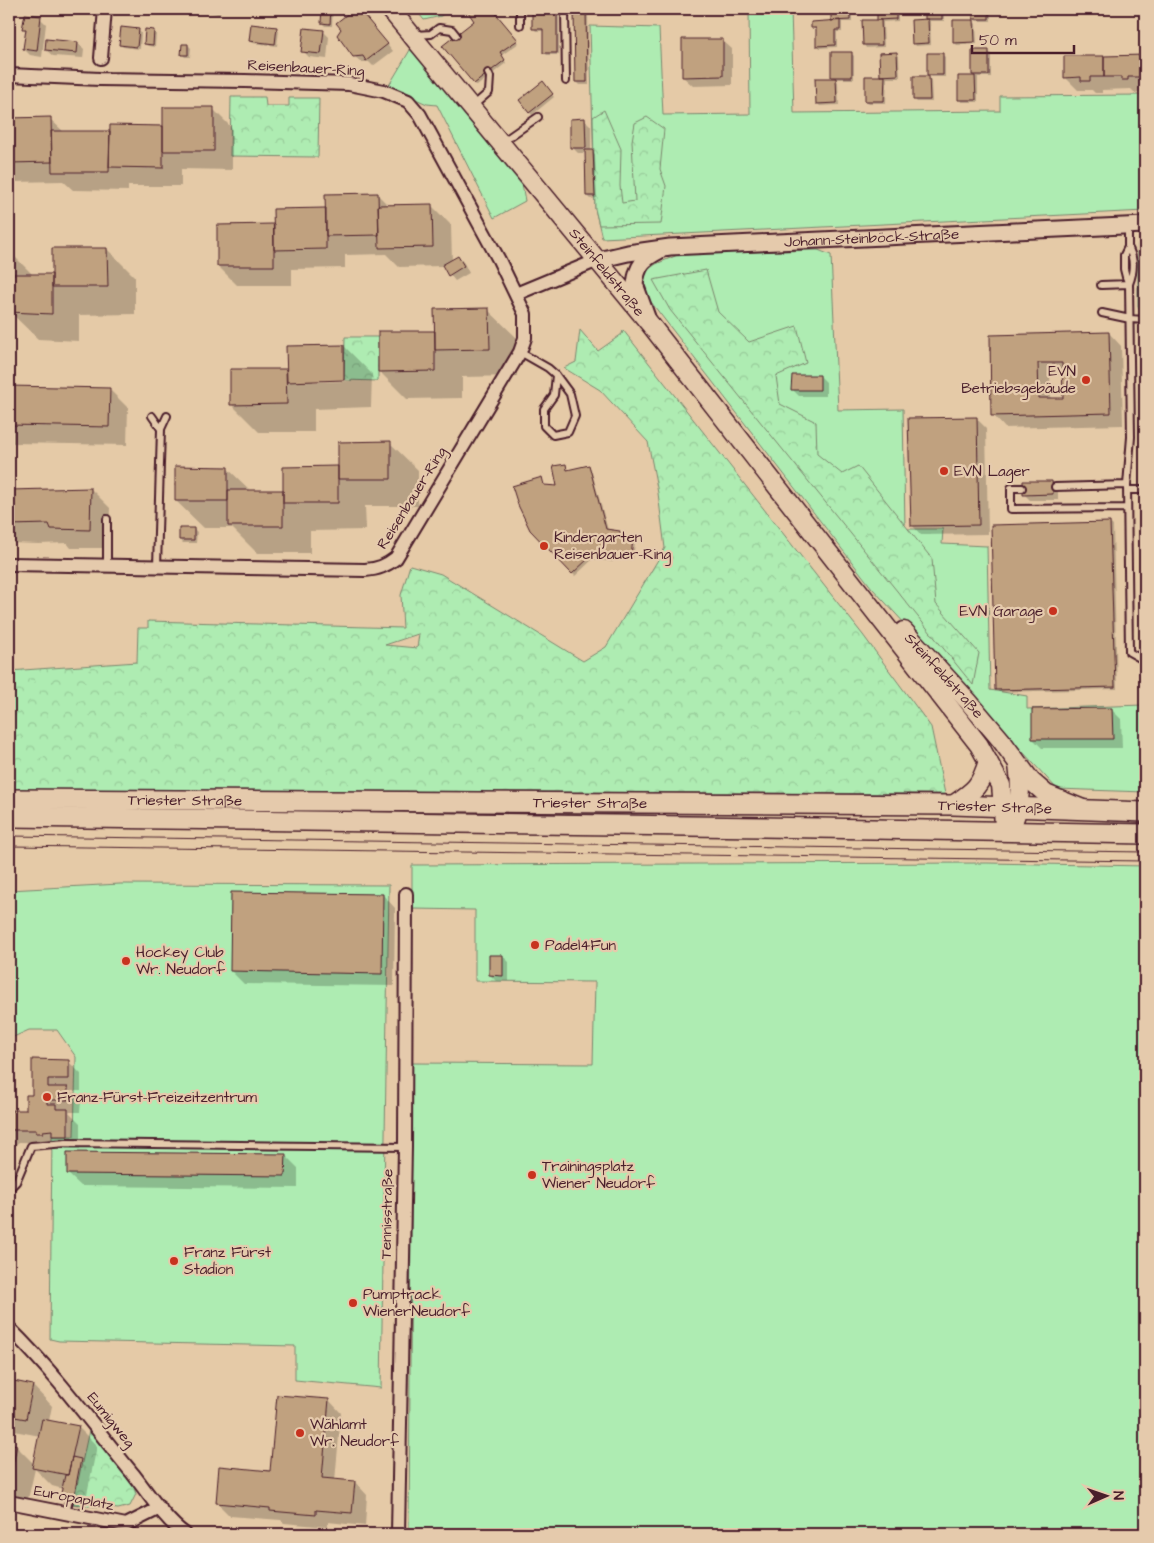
<svg xmlns="http://www.w3.org/2000/svg" width="1154" height="1543" viewBox="0 0 1154 1543" font-family="'Architects Daughter',sans-serif">
<style>
.grass{fill:#aeecb2;stroke:#7c866e}
.forest{fill:url(#forest-crowns);stroke:#7c866e;fill-rule:evenodd}
.shadow{fill:#0003;fill-rule:evenodd}
.building{fill:#c0a17f;stroke:#4a1f2b;fill-rule:evenodd}
.lines{fill:none;stroke-linecap:round;stroke-linejoin:round}
.service-casing{stroke:#4a1f2b;stroke-width:10}
.minor-casing{stroke:#4a1f2b;stroke-width:16}
.tertiary-casing{stroke:#4a1f2b;stroke-width:19}
.secondary-casing{stroke:#4a1f2b;stroke-width:21}
.primary-casing{stroke:#4a1f2b;stroke-width:22}
.service{stroke:#e5caac;stroke-width:6}
.minor{stroke:#e5caac;stroke-width:12}
.tertiary{stroke:#e5caac;stroke-width:15}
.secondary{stroke:#e5caac;stroke-width:18}
.primary{stroke:#e5caac;stroke-width:19}
.tram{stroke:#4a1f2b;stroke-width:1}
.poi-dot{fill:#c8321e;stroke:#e5caac;stroke-width:2}
.labels{text-anchor:middle;dominant-baseline:central;stroke-width:4.5;stroke-linejoin:round;paint-order:stroke}
.street-label{font-size:15px;fill:#4a1f2b;stroke:#e5caac}
.poi-label{font-size:15px;fill:#4a1f2b;stroke:#e5caac;text-anchor:start}
</style>
<defs>
<pattern id="forest-crowns" width="20" height="18" patternUnits="userSpaceOnUse" patternTransform="scale(1.25)"><rect width="20" height="18" fill="#aeecb2"/><path d="M2 6a3 3 0 1 1 6 0M12 15a3 3 0 1 1 6 0" fill="none" stroke="#97ca99"/></pattern>
</defs>
<rect width="100%" height="100%" fill="#e5caa7"/>
<filter id="ink" filterUnits="userSpaceOnUse"><feTurbulence type="fractalNoise" baseFrequency=".02" numOctaves="2"/><feDisplacementMap in="SourceGraphic" scale="10" xChannelSelector="R" yChannelSelector="G"/><feConvolveMatrix kernelMatrix="1 2 1 2 8 2 1 2 1" color-interpolation-filters="sRGB"/></filter>
<g filter="url(#ink)">
<!-- grass -->
<path class="grass" d="M415,9H449L441,16L424,20Z
M749,9H791L794,113L1000,111V96L1145,95V211L602,238L595,209L590,26L659,28L663,115L750,114Z
M413,45L522,184L525,201L494,218L437,105L427,104L388,87Z
M1145,235V311L1140,310L1138,307V244Z
M818,250L831,255L838,410L903,409L905,529H943L942,544L987,546L990,690L1027,696V709L1143,705L1144,513L1145,512V792L1057,789L872,588L644,293L643,279L646,271L656,264L680,254Z
M987,863L1145,866V1534H409L412,1063L593,1064L595,982L475,981V910L412,909V865Z
M120,884L389,885L381,1388L295,1380V1346L59,1341L50,1339L52,1136H74L76,1057L57,1030H29L9,1039V890Z"/>
<!-- forest -->
<path class="forest" d="M231,97H265L266,106H289V98H319L318,157L230,156Z
M604,110L621,149L620,186L622,203L635,201L632,141L635,123L647,117L664,129L660,169L666,186L661,224L599,225L595,209L593,117Z
M706,270L718,312L749,342L797,326L806,363L776,376L780,404L816,422L817,454L842,474L858,466L932,559L936,604L979,653L973,685L670,310L653,280Z
M580,330L598,351L622,334L623,330L863,635L931,727L945,794L9,789V671L137,662L138,628H148V621L403,628L401,595L410,565L441,574L583,661L606,647L665,548L658,493L648,442L600,390L564,368L576,362ZM419,634L417,648L385,645L418,634Z
M345,337H378V381L344,380Z
M89,1430L134,1487L136,1494L130,1506L118,1509L73,1504Z"/>
<!-- shadow -->
<path class="shadow" d="M169,9H189V14L171,12Z
M202,9H221L220,14L204,12Z
M323,9H333L332,26H325L322,23Z
M356,9L363,14L393,51L373,66L369,62H361L354,56L343,29L338,24Z
M467,9H491L519,43L502,55L506,63L477,86L444,46L475,21Z
M533,9H559V55H547L544,52V31H536L534,29Z
M576,9H588L589,85H579L576,82Z
M828,9H852V22H842V32H837V47L820,48L818,45L817,30L812,28L832,22V9Z
M878,9H898V21L883,22L884,47L866,48L864,45L878,21Z
M926,9H944V21H930L931,45L916,46L914,43L926,20Z
M974,9H991V21H977L974,19Z
M40,18L46,24L42,57L30,55L24,49L26,32L24,29Z
M974,22L976,24L977,44L957,45L955,43Z
M276,28L279,31L277,46L253,43L250,40Z
M138,30L141,33L140,49L123,47L120,44Z
M153,31L156,34L155,47L148,46L145,44Z
M323,31L329,37L327,59L309,57L303,51Z
M722,40L732,49V85L693,86L683,77Z
M78,43L84,49L83,58L53,56L46,50Z
M188,45L191,48L190,57H185L182,54Z
M973,51H988L991,54V77H978V102H962L959,99L974,77Z
M852,54L854,56V79H836L838,82L839,105L820,106L817,103L835,79L832,76Z
M881,54H897L899,56L900,78H887L886,103H869L866,101L881,78Z
M942,54L945,57V77H931L928,74Z
M1145,57V89H1140V92L1135,93L1131,89L1102,90V93H1095L1092,90H1078L1065,77V58Z
M928,77L931,80L932,102H917L915,100Z
M545,86L554,97L532,115L520,101Z
M213,109L232,128V170L181,169V186H128V191L73,190L63,181L13,182L9,178V120L50,119L64,132L111,133L164,127Z
M585,120L591,126V151L595,154L597,198L590,199L587,196L586,153H578L572,147Z
M377,194L389,206H432L451,225L452,261L458,257L464,263L469,273L455,281L443,266L399,267L386,254L345,255V268L292,269V285H237L218,266L275,226Z
M107,249L135,277V314L79,315V341L38,339L12,314H9V251L33,275H53Z
M488,310L516,337L517,376L462,377V398L407,399L379,371L437,332Z
M1109,333L1121,346L1123,425L1005,428L993,415L991,336ZM1050,375H1064V399H1051Z
M344,346L372,374L371,407L314,409V432H259L231,404V370H288ZM350,379V381L313,382V380Z
M820,376L826,382V396H799L793,390Z
M9,387L109,389L128,408L127,445L12,443L9,439Z
M976,418L986,428L988,534L921,535L912,525Z
M390,443L418,470V506H365L366,530L310,531V553H257L232,528H204L176,501L227,468L251,491H284Z
M565,465L568,471L589,466L591,469L608,530L620,532L623,535L622,539L633,540H632L629,559L614,556L613,562L593,559L575,576L531,529L541,479L546,487H558Z
M1052,482L1058,488V500H1030L1024,494Z
M91,489L110,508L108,548H71L67,543L39,544L9,543V491Z
M1110,523L1113,526L1117,689L999,692L997,690Z
M194,529L197,532L196,543H183L180,540Z
M634,541L635,543L633,559H632Z
M1112,710L1121,719L1122,748H1042L1033,739Z
M383,895L395,908L394,986L244,984L231,971Z
M503,956L509,962V981H496L490,975Z
M33,1061H68L81,1074V1091H70L81,1101L80,1112H69L80,1123V1149H66L60,1143L19,1142L11,1149L14,1153L9,1158V1112L28,1111L33,1096Z
M285,1155L298,1168V1188L81,1186L68,1174Z
M9,1382L33,1386L52,1406L49,1421L78,1427L97,1446L87,1494L82,1493L79,1506L68,1504L62,1498L63,1489L52,1486L35,1469L28,1499L9,1495V1445L16,1446L34,1464L40,1436L9,1430Z
M329,1400L341,1413L335,1481L355,1482L367,1495L365,1526L328,1522V1527L284,1523L281,1520L230,1516L217,1503L271,1472Z"/>
<!-- building -->
<path class="building" d="M168,9H186V11Z
M200,9H218V12Z
M322,9H331L330,24L321,23Z
M354,9H359L388,44L366,61L363,56L353,57L337,35L341,29L336,23Z
M466,9H492L518,40L500,52L505,60L474,84L442,46L474,21Z
M532,9H557V53H543V29H532Z
M574,9H586L587,82H575Z
M831,9H850V20L831,21Z
M877,9H896V19L877,20Z
M925,9H942V19H925Z
M973,9H989V19H973Z
M25,14L41,16L37,51L23,49L26,29H22Z
M928,19L929,43L912,44L911,20Z
M840,20V30H835V45L816,46V28H811V22Z
M862,20H881L882,45H863Z
M953,20H974L975,42L953,43Z
M251,24L277,27L275,44L249,41Z
M121,27L139,29L137,47L119,45Z
M304,28L324,30L321,54L301,52Z
M145,29L154,30L153,45L144,44Z
M46,39L78,42L77,53L45,50Z
M682,39H723V76L682,77Z
M182,44H188V55H181Z
M972,50H989V75H972Z
M831,52H852V77H831Z
M897,52L898,75L880,76L879,53Z
M927,53H943V75H927Z
M1144,55V77H1128V80H1121V77H1104V56Z
M1144,55H1145V77H1144Z
M1064,56H1104V77H1090V81H1081V77L1064,78Z
M865,76H885L884,101H865Z
M913,76H929L930,100H913Z
M958,76H975L976,100H958Z
M815,78H836L837,103L816,104Z
M543,81L553,94L529,113L519,100Z
M163,107H214V151H163Z
M51,117L52,162L9,163V118Z
M585,118L586,148H570V119Z
M110,125L163,126V168L109,167Z
M51,131H110L109,172H52Z
M585,150H593L595,196H586Z
M378,193L379,235L326,236L325,194Z
M432,204L433,247L379,248L378,205Z
M326,208V249L274,250L273,209Z
M274,224V266H217V225Z
M52,248H107L108,287H52Z
M458,256L464,266L448,276L442,265Z
M9,274H52V314L9,312Z
M489,308L490,349L435,350L434,309Z
M378,331H435V371L378,372Z
M1109,332L1111,413L991,416L990,335ZM1038,363H1062L1063,398H1039Z
M344,345V380L287,382L286,346Z
M230,369H286L287,404L230,405Z
M792,375H820V390H791Z
M9,386L110,388L109,427L9,425Z
M977,417L979,525L911,526L908,418Z
M391,441V479H338V442Z
M566,464L567,470L589,465L606,529L620,531V537L633,539L631,557L612,554L611,560L590,557L572,574L530,530L518,505L512,486L542,477L544,485L557,486L553,466Z
M175,466L228,467V501H175Z
M338,466V503H283V467Z
M1023,481H1052L1053,494L1023,495Z
M91,488L90,530L51,529L49,524L9,525V490Z
M228,490H283V526H228Z
M1110,522L1115,687L995,690L991,525Z
M179,528H194V540H179Z
M1112,708L1113,739H1032V709Z
M231,892L383,894L382,974L230,971Z
M489,955H503V976L489,975Z
M32,1059L69,1060V1079H48V1087H68V1100H47V1104H56V1109H68V1136H52V1130L43,1131V1133H36V1130H9V1112H12V1110H26V1095H32Z
M67,1152L286,1154L285,1176L67,1174Z
M9,1380L33,1385L26,1419L9,1416Z
M277,1395L329,1399L322,1478L355,1481L352,1513L316,1510V1515L270,1511V1508L216,1503L219,1466L270,1471Z
M42,1419L79,1426L68,1475L32,1468Z
M9,1443L17,1445L10,1480H9Z
M72,1457L81,1459L73,1501L60,1498L65,1475H68Z"/>
<g class="lines">
<!-- service casing -->
<g class="service-casing">
<path id="service" d="M520,9V25
M565,9L566,81
M415,35L431,34L439,28L452,30L456,35
M473,106L489,92L490,77L488,73
M502,142L538,117
M1128,226V247L1124,255V269L1126,277L1129,284
M1128,247C1135,259 1134,271 1129,284L1131,437L1127,485L1129,652L1145,661
M1101,285L1129,284
M1102,313L1130,319L1145,320
M520,352L548,368L556,375L570,394L575,416L568,432L553,435L544,426V409L554,395L556,375
M152,416L161,429
M1055,487L1127,485
M1022,488H1011V509L1127,508
M1127,490H1145
M107,519V565
M157,567L161,429L167,416
M9,1189L16,1182L31,1146L66,1143L405,1147
M66,1513L69,1500"/>
</g>
<!-- minor casing -->
<g class="minor-casing">
<path id="minor" d="M101,58L105,9
M9,75L100,79L245,81L349,84L384,91L408,101L420,115L499,260L525,314V338L520,352L396,558C386,566 378,569 365,570L9,564
M516,294L598,260
M9,1328C55,1373 92,1424 133,1474C147,1492 167,1522 185,1534
M9,1502L126,1525L160,1508
M398,1534L405,1147L406,894"/>
</g>
<!-- tertiary casing -->
<g class="tertiary-casing">
<g id="tertiary">
<path id="s1" d="M598,260L628,253L670,247L1145,225"/>
<path d="M647,317L635,284C637,266 643,259 659,251"/>
</g>
</g>
<!-- secondary casing -->
<g class="secondary-casing">
<g id="secondary">
<path id="s2" d="M390,9L650,324L979,745L1001,785L1003,807L1004,831"/>
<path id="s3" d="M904,631L968,701L1001,740L1031,781L1046,794L1083,809"/>
<path d="M953,805C975,790 980,787 988,761"/>
<path d="M1014,820C1021,801 1021,785 1018,765"/>
</g>
</g>
<!-- primary casing -->
<g class="primary-casing">
<g id="primary">
<path id="s4" d="M9,799L953,805L1145,812"/>
<path d="M9,817L763,827L1145,834"/>
</g>
</g>
<!-- service -->
<use href="#service" class="service"/>
<!-- minor -->
<use href="#minor" class="minor"/>
<!-- tertiary -->
<use href="#tertiary" class="tertiary"/>
<!-- secondary -->
<use href="#secondary" class="secondary"/>
<!-- primary -->
<use href="#primary" class="primary"/>
<!-- tram -->
<path class="tram" d="M9,836L1145,852
M9,846L1145,861"/>
</g>
</g>
<!-- markers -->
<g class="poi-dot">
<circle cx="1086" cy="380" r="5"/>
<circle cx="944" cy="471" r="5"/>
<circle cx="544" cy="546" r="5"/>
<circle cx="1053" cy="611" r="5"/>
<circle cx="535" cy="945" r="5"/>
<circle cx="126" cy="961" r="5"/>
<circle cx="47" cy="1097" r="5"/>
<circle cx="532" cy="1175" r="5"/>
<circle cx="174" cy="1261" r="5"/>
<circle cx="353" cy="1303" r="5"/>
<circle cx="300" cy="1433" r="5"/>
</g>
<g class="labels">
<!-- street labels -->
<g class="street-label">
<text transform="translate(306 68) rotate(3)">Reisenbauer-Ring</text>
<text stroke="none"><textPath href="#s1" startOffset="275">Johann-Steinböck-Straße</textPath></text>
<text stroke="none"><textPath href="#s2" startOffset="341">Steinfeldstraße</textPath></text>
<text transform="translate(412 498) rotate(-58)">Reisenbauer-Ring</text>
<text stroke="none"><textPath href="#s3" startOffset="60">Steinfeldstraße</textPath></text>
<text stroke="none"><textPath href="#s4" startOffset="176">Triester Straße</textPath></text>
<text stroke="none"><textPath href="#s4" startOffset="581">Triester Straße</textPath></text>
<text stroke="none"><textPath href="#s4" startOffset="986">Triester Straße</textPath></text>
<text transform="translate(387 1214) rotate(-89)">Tennisstraße</text>
<text transform="translate(111 1420) rotate(51)">Eumigweg</text>
<text transform="translate(74 1498) rotate(11)">Europaplatz</text>
</g>
<!-- poi labels -->
<g class="poi-label">
<text x="1076" y="371" text-anchor="end">EVN<tspan x="1076" dy="17">Betriebsgebäude</tspan></text>
<text x="954" y="471">EVN Lager</text>
<text x="554" y="537">Kindergarten<tspan x="554" dy="17">Reisenbauer-Ring</tspan></text>
<text x="1043" y="611" text-anchor="end">EVN Garage</text>
<text x="545" y="945">Padel4Fun</text>
<text x="136" y="952">Hockey Club<tspan x="136" dy="17">Wr. Neudorf</tspan></text>
<text x="57" y="1097">Franz-Fürst-Freizeitzentrum</text>
<text x="542" y="1166">Trainingsplatz<tspan x="542" dy="17">Wiener Neudorf</tspan></text>
<text x="184" y="1252">Franz Fürst<tspan x="184" dy="17">Stadion</tspan></text>
<text x="363" y="1294">Pumptrack<tspan x="363" dy="17">WienerNeudorf</tspan></text>
<text x="310" y="1424">Wählamt<tspan x="310" dy="17">Wr. Neudorf</tspan></text>
</g>
</g>
<!-- margin -->
<rect width="1154" height="1543" fill="none" stroke="#e5caac" stroke-width="30"/>
<rect x="15" y="15" width="1124" height="1513" fill="none" stroke="#4a1f2b" stroke-width="2" filter="url(#ink)"/>
<!-- north arrow -->
<g transform="translate(1106 1496) rotate(88)" stroke="#e5caac" stroke-width="4" paint-order="stroke">
<path d="M0-4L9 19L0 12L-9 19Z" fill="#4a1f2b"/>
<text y="-8" font-size="14" font-weight="bold" text-anchor="middle" fill="#4a1f2b">N</text>
</g>
<!-- scale -->
<path d="M972 45v8h102v-8" fill="none" stroke="#4a1f2b" stroke-width="2.5"/>
<text x="979" y="45" font-size="15" fill="#4a1f2b" stroke="#e5caac" stroke-width="4" paint-order="stroke">50 m</text>
</svg>
